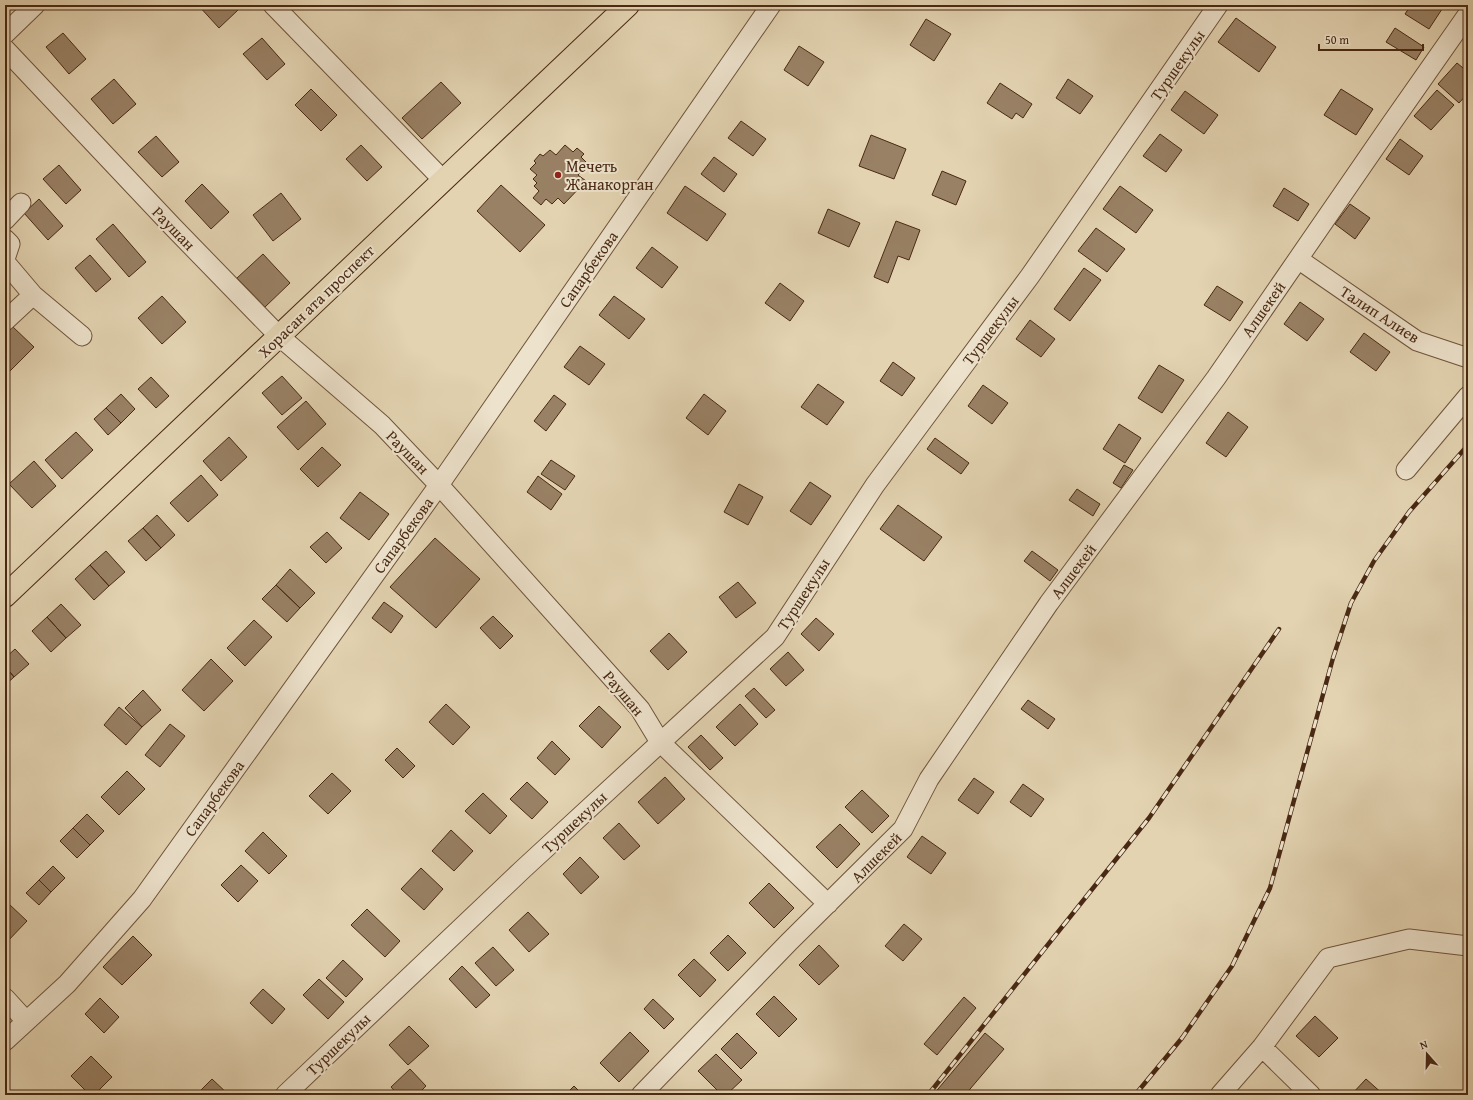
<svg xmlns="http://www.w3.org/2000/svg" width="1473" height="1100" viewBox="0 0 1473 1100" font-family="'Gentium Book Plus',serif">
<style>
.building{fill:#998165;stroke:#492913}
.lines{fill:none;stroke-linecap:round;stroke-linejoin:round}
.minor-casing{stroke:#70543a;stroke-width:21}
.major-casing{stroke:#492913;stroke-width:24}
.minor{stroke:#ede2cc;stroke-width:19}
.major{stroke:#e3d3b1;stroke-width:22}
.rail-casing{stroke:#492913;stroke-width:4.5}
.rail{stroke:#ede2cc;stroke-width:3;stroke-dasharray:9;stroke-linecap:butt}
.poi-dot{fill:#8f2418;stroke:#ede2cc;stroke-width:1.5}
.labels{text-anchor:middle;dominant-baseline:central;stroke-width:4;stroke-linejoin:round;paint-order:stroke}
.street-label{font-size:16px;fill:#492913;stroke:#ede2cc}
.poi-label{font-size:16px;fill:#492913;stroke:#ede2cc;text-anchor:start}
</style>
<rect width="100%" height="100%" fill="#e3d3b1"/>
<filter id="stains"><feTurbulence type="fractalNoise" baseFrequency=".005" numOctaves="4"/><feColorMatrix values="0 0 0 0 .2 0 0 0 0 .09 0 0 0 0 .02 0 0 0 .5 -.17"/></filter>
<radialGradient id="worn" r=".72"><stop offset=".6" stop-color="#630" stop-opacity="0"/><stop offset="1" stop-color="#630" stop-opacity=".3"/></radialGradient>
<!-- building -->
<path class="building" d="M198,5H233L238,10L219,28Z
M1411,5H1442L1444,6L1429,29L1405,14Z
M1236,18L1276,47L1259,72L1218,42Z
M926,19L951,34L934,61L910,45Z
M1395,28L1424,47L1416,60L1386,42Z
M63,33L86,59L69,74L46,47Z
M262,38L285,64L267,80L243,54Z
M799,46L824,62L808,86L784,70Z
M1457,63L1468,72V93L1459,103L1438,84Z
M114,79L136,104L113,124L91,99Z
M1068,79L1093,96L1080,114L1056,98Z
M441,82L461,103L422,139L402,118Z
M1000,83L1032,104L1023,118L1016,113L1012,119L987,103Z
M311,89L337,115L321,131L295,105Z
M1341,89L1373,109L1356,135L1324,115Z
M1437,90L1454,105L1431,130L1414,116Z
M1185,91L1218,115L1204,134L1171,110Z
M741,121L766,139L753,156L728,138Z
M1160,134L1182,150L1166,172L1143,156Z
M871,135L906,149L894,179L859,166Z
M156,136L179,162L162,177L138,152Z
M1400,139L1423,156L1409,175L1386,159Z
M361,145L382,167L367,181L346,159Z
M565,145L573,152L577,148L584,154L581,157L588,164L578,175L586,181L564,204L558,198L552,204L546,199L541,205L533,198L539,191L534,186L537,183L533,179L537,175L530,169L536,163L534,161L540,154L543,156L550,150L556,155Z
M714,157L737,174L724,192L701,174Z
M59,165L81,190L66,204L43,179Z
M942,171L966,181L956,205L932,195Z
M202,184L229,212L211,229L185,201Z
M501,185L545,225L520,252L477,211Z
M685,186L726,214L707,241L667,213Z
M1120,186L1153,210L1136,233L1103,209Z
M1284,188L1309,204L1298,221L1273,206Z
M281,193L301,219L273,241L253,215Z
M39,199L63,226L48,240L24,213Z
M1350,204L1370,218L1355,239L1335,224Z
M828,209L860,223L849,247L818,233Z
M896,221L920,230L909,260L898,256L888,283L874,277Z
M113,224L146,262L129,277L96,239Z
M1096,228L1125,249L1107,272L1078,251Z
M652,247L678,267L662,288L636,268Z
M263,254L290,283L265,307L237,278Z
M90,255L111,279L96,292L75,268Z
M1084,268L1101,280L1070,321L1054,309Z
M780,283L804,301L790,321L765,303Z
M1217,286L1243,302L1230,321L1204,305Z
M162,296L186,322L162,344L138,318Z
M614,296L645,319L629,339L599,315Z
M1300,302L1324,319L1307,341L1284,324Z
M1030,320L1055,339L1041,357L1016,339Z
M13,327L34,347L6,375L5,373V335Z
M1364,333L1390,352L1376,371L1350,352Z
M580,346L605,364L589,385L564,367Z
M893,362L915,378L902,396L880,381Z
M1159,365L1184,380L1162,413L1138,398Z
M282,376L302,398L282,415L262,393Z
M151,377L169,396L156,408L138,389Z
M818,384L844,402L827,425L801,407Z
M983,385L1008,403L992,424L968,406Z
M121,394L135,409L121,423L106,408Z
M704,394L726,411L708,435L686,418Z
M554,395L566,404L546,431L534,421Z
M306,401L326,424L298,450L277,427Z
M106,408L121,423L108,435L94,419Z
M1228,412L1248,427L1226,457L1206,443Z
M1119,424L1141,438L1125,463L1103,449Z
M76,432L93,450L62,479L45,460Z
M229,437L247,457L221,481L203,461Z
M935,438L969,463L961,474L927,449Z
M322,447L341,465L318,487L300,469Z
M551,460L575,476L565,490L541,474Z
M34,461L56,486L32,508L9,484Z
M1124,465L1133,470L1121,488L1113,483Z
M201,475L218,495L188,522L170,503Z
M538,476L562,494L551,510L527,492Z
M810,482L831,496L811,525L790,511Z
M739,484L763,497L748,525L724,512Z
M1077,489L1100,504L1093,516L1069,500Z
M360,492L389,514L369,540L340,518Z
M898,505L942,537L924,561L880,529Z
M157,515L175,535L161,548L143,528Z
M143,528L161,548L146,561L128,541Z
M327,532L342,548L326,563L310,547Z
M435,538L480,579L436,628L390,587Z
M106,551L125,572L109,586L90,565Z
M1032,551L1058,570L1050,581L1024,561Z
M90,565L109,586L94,600L75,579Z
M290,569L315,593L300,608L276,585Z
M738,582L756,603L736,618L719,597Z
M276,585L300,608L287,622L262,599Z
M384,602L403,616L391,633L372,618Z
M61,604L81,625L66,638L47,617Z
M493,616L513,636L500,649L480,628Z
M47,617L66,638L51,652L32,631Z
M816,618L834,634L819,651L801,634Z
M254,620L272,637L245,666L227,648Z
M669,633L687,652L668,670L650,651Z
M15,649L29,664L14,677L5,666V658Z
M788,652L804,670L786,686L770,669Z
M211,659L233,681L204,711L182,690Z
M5,666L14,677L5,685Z
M754,688L775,710L766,718L745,696Z
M143,690L161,710L142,727L125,708Z
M1028,700L1055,719L1048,729L1021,709Z
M446,704L470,727L453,745L429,722Z
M740,704L758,724L735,746L716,727Z
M599,706L621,727L602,748L579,726Z
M119,707L142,727L126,745L104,725Z
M170,724L185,736L160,767L145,755Z
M701,735L723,758L710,770L688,747Z
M552,741L570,759L555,775L537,758Z
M397,748L415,766L403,778L385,760Z
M127,771L145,789L119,815L101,797Z
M332,773L351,791L328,814L309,796Z
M665,777L685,799L658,824L638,802Z
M974,778L994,792L978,814L958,800Z
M527,782L548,802L532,819L510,799Z
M1023,784L1044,799L1031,817L1010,802Z
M862,790L889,816L872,833L845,807Z
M483,793L507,816L490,834L465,811Z
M87,814L104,831L90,845L73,828Z
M619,823L640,846L624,860L603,838Z
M840,824L860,844L837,868L816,847Z
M73,828L90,845L77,858L60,841Z
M451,830L473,851L454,871L432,851Z
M263,832L287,856L269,874L245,851Z
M922,836L946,853L931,874L907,857Z
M580,857L599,877L581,894L563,874Z
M241,865L258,881L238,902L221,885Z
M53,866L65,878L51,892L39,880Z
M421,868L443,889L424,910L401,889Z
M39,880L51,892L39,905L26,893Z
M769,883L794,908L774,928L749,903Z
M9,904L27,921L5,944V908Z
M367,909L400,941L385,957L351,925Z
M528,912L549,934L529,952L509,930Z
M904,924L922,939L903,961L885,946Z
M728,935L746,953L728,971L710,953Z
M133,936L152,955L122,985L103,967Z
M819,945L839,966L819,985L799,965Z
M493,947L514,970L496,986L475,963Z
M694,959L716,980L700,997L678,975Z
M343,960L363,979L346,997L326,978Z
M462,966L490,995L476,1008L449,979Z
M319,979L344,1002L328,1019L303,995Z
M263,989L285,1009L272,1024L250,1003Z
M774,996L797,1019L779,1037L756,1014Z
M964,997L976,1008L937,1055L924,1044Z
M100,998L119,1017L104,1033L85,1014Z
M653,999L674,1019L664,1029L644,1009Z
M1315,1016L1338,1038L1319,1057L1296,1036Z
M409,1026L429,1046L408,1065L389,1045Z
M630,1032L649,1051L619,1082L600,1063Z
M737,1033L757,1053L741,1069L721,1049Z
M985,1033L1004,1049L965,1095H933Z
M716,1054L742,1080L726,1095H722L698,1071Z
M91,1056L112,1077L94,1095H90L71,1076Z
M410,1069L426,1086L417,1095H398L391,1087Z
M212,1079L229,1095L197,1094Z
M1366,1079L1384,1095H1351Z
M574,1086L583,1095H565Z"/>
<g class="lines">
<!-- minor casing -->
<g class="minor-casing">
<path id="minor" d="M273,5L443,180
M5,34L35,5
M5,49L173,227L279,336L382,425L439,485L640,709L660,742L828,904
M5,220L21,203
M5,239L10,244L5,259
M1298,259L1417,341L1468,358
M5,262L33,295L5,321
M33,295L82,336
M1406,470L1468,396
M5,998L26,1021
M5,1041L67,984L142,899L439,485L771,5
M1262,1047L1311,1095
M285,1095L522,870L775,637L875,485L1030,276L1218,5
M641,1095L789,942L903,829L929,779L1049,603L1216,378L1391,124L1468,14
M1220,1095L1262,1047L1328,958L1409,939L1468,946"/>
</g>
<!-- major casing -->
<g class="major-casing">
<path id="major" d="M5,596L628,5"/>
</g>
<!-- minor -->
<use href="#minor" class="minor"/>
<!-- major -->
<use href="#major" class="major"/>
<!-- rail casing -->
<g class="rail-casing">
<path id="rail" d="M928,1095L1149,818L1279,629
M1135,1095L1182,1038L1232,966L1270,888L1333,658L1351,603L1374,561L1409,512L1468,445"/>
</g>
<!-- rail -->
<use href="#rail" class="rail"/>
</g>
<!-- markers -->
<circle class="poi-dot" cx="558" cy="175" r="4"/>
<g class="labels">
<!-- street labels -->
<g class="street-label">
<text transform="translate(1177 65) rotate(-55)">Туршекулы</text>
<text transform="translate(174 228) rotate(46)">Раушан</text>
<text transform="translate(588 269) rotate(-55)">Сапарбекова</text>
<text transform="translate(316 301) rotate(-44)">Хорасан ата проспект</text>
<text transform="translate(1263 309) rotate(-55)">Алшекей</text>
<text transform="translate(1380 314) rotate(33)">Талип Алиев</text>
<text transform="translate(990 330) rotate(-53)">Туршекулы</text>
<text transform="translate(408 452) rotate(46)">Раушан</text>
<text transform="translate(403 535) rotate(-54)">Сапарбекова</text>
<text transform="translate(1073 571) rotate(-53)">Алшекей</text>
<text transform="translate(803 594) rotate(-57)">Туршекулы</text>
<text transform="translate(624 693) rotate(50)">Раушан</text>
<text transform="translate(214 798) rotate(-54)">Сапарбекова</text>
<text transform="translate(574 822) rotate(-43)">Туршекулы</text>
<text transform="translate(876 857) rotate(-45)">Алшекей</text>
<text transform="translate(338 1044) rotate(-44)">Туршекулы</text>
</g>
<!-- poi labels -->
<g class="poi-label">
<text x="566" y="166">Мечеть<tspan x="566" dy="18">Жанакорган</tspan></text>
</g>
</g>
<!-- margin -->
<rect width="1473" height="1100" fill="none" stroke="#e3d3b1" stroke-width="20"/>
<rect x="6" y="6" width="1461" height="1088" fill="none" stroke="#492913" stroke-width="2"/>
<rect x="10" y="10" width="1453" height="1080" fill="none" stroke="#492913"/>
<!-- north arrow -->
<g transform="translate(1427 1054) rotate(340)" stroke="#ede2cc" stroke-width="3" paint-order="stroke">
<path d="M0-3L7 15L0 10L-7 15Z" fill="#492913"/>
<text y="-6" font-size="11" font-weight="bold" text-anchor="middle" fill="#492913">N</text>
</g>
<!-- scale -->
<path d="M1319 44v6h104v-6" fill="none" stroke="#492913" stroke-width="2"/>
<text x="1325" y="44" font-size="12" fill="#492913" stroke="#ede2cc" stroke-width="3" paint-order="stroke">50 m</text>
<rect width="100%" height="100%" filter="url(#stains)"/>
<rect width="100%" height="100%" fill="url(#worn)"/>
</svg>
